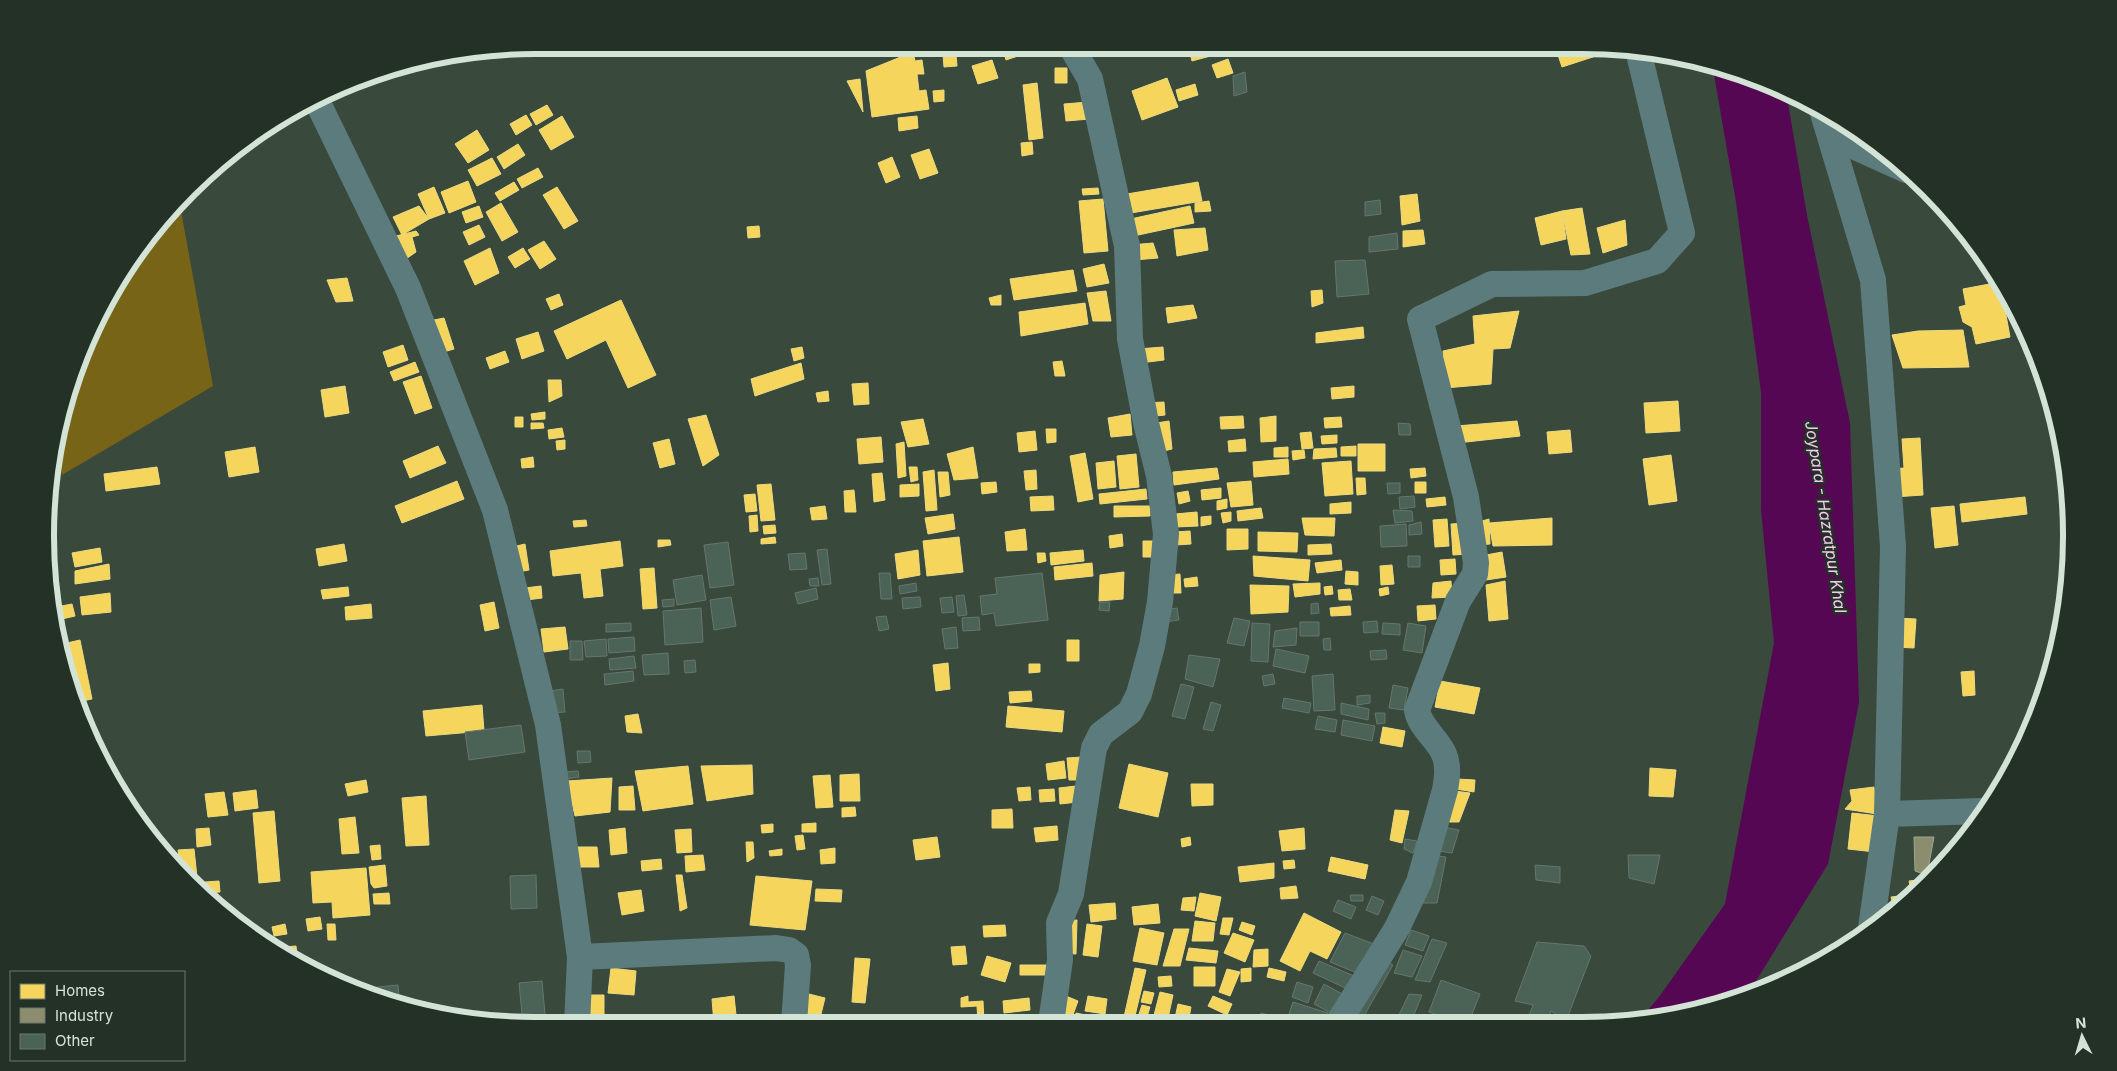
<svg xmlns="http://www.w3.org/2000/svg" width="2117" height="1071" viewBox="0 0 2117 1071" font-family="Inter,sans-serif">
<style>
.green{fill:#776417}
.water{fill:#550753}
.homes{fill:#f6d55c;stroke:#ecda81}
.industry{fill:#8c8c6e;stroke:#a1a68d}
.building{fill:#4b6257;stroke:#67766e}
.lines{fill:none;stroke-linecap:round;stroke-linejoin:round}
.minor{stroke:#5c7b7c;stroke-width:26}
.labels{text-anchor:middle;dominant-baseline:central;stroke-width:5;stroke-linejoin:round;paint-order:stroke}
.water-label{font-size:16px;font-style:italic;fill:#f5c9f0;stroke:#243127}
.rim{fill:none;stroke:#d3e4d6;stroke-width:6}
</style>
<rect width="100%" height="100%" fill="#39493c"/>
<!-- green -->
<path class="green" d="M179,200L213,386L62,475L55,439L82,348L128,263L167,212Z"/>
<!-- water -->
<path class="water" d="M1712,63L1786,91L1807,215L1850,423L1859,702L1828,864L1748,994L1645,1022H1638L1659,997L1725,904L1774,643L1761,510V392L1736,202Z"/>
<!-- homes -->
<path class="homes" d="M1025,45L1027,53L1006,60L1002,46Z
M1188,46H1248L1192,61Z
M1555,46H1593L1596,56L1562,67Z
M913,52L915,61L922,60L924,74H917L919,91L926,90L929,109L872,117L866,71Z
M956,54L957,66L944,67L943,55Z
M1228,59L1233,73L1217,78L1212,65Z
M992,60L998,78L978,84L972,66Z
M1055,68H1067V83H1055Z
M1167,78L1178,107L1142,120L1132,91Z
M860,79L863,112L847,81Z
M1037,83L1043,138L1029,140L1023,85Z
M1195,84L1198,95L1179,101L1176,90Z
M944,90V101L934,102L933,91Z
M1088,102L1090,119L1066,121L1064,104Z
M547,105L553,115L536,125L530,114Z
M526,115L532,125L516,135L510,124Z
M562,116L574,137L551,150L539,130Z
M917,116L918,128L899,131L898,118Z
M477,130L489,150L468,163L455,144Z
M1032,142L1033,154L1022,156L1021,143Z
M518,144L525,155L504,169L497,157Z
M929,149L938,173L920,179L911,155Z
M892,157L900,177L886,183L878,163Z
M492,158L501,174L477,186L468,170Z
M538,168L543,177L522,188L517,179Z
M468,181L476,202L449,213L441,192Z
M514,182L519,190L500,201L495,193Z
M1198,182L1202,201L1125,214L1121,195Z
M434,187L445,213L429,219L418,194Z
M557,187L578,221L564,229L543,195Z
M1098,188L1099,194L1083,195L1082,189Z
M1417,194L1420,221L1402,225L1400,196Z
M1103,199L1108,251L1084,253L1079,201Z
M1209,201L1211,211L1195,212V203Z
M501,203L518,232L502,241L486,212Z
M419,206L429,219L402,235L393,217Z
M479,206L483,217L466,223L462,212Z
M1190,206L1194,223L1129,237L1126,220Z
M1582,208L1590,254L1571,255L1562,211Z
M1562,211L1566,239L1541,245L1535,218Z
M1625,220L1627,245L1603,253L1597,228Z
M479,225L485,237L469,245L463,232Z
M759,226L760,237L748,238L747,227Z
M1205,228L1208,250L1177,256L1174,230Z
M1423,230L1425,244L1403,247V231Z
M416,231L419,235L412,237L416,252L403,261L392,237Z
M544,241L556,259L540,269L528,250Z
M1153,243L1158,258L1134,260L1130,245Z
M490,248L499,273L475,285L464,261Z
M523,248L530,259L515,268L508,257Z
M1104,264L1109,283L1087,287L1083,269Z
M1073,270L1077,291L1014,300L1010,279Z
M347,278L353,301L336,302L327,280Z
M2000,282L2010,337L1976,344L1972,327L1963,322L1959,307L1966,305L1963,289Z
M1322,290L1323,303L1312,307L1311,291Z
M1106,291L1111,321H1093L1087,293Z
M559,294L563,305L551,310L546,299Z
M1001,295V305H991L989,298Z
M621,300L656,375L628,388L606,340L567,359L554,331Z
M1085,303L1088,324L1021,336L1019,312Z
M1193,305L1197,318L1168,323L1166,308Z
M1519,311L1510,348L1493,349L1491,384L1445,388L1443,351L1475,344L1473,316Z
M444,318L454,349L440,353L429,321Z
M1363,327L1364,338L1316,343V333Z
M1963,330L1969,367L1903,368L1892,335L1918,331Z
M538,332L544,351L522,359L516,339Z
M403,345L408,360L388,367L383,352Z
M802,347L804,358L794,361L791,349Z
M1163,347L1164,360L1140,363L1138,349Z
M505,351L509,362L490,369L486,358Z
M1062,361L1065,376H1055L1053,362Z
M415,362L419,372L394,381L390,372Z
M801,363L804,379L755,396L751,379Z
M421,376L432,408L415,414L403,382Z
M548,380H561L562,396L549,402Z
M868,383L869,404L854,405L852,384Z
M345,386L349,413L325,417L321,390Z
M1354,386V397L1332,399L1331,388Z
M828,391L829,401L818,402L816,393Z
M1678,401L1680,431L1646,433L1644,403Z
M1164,402L1165,415L1147,417L1145,403Z
M545,412V419L532,420L531,414Z
M1130,414L1132,435L1111,437L1108,418Z
M706,415L719,455L703,466L688,419Z
M1243,416L1244,428L1221,429L1220,417Z
M1276,416V441L1261,442L1260,418Z
M515,417H523V427H515Z
M1341,417L1342,427L1325,428L1324,418Z
M923,419L929,444L908,447L901,422Z
M1169,421L1172,449L1155,453L1150,424Z
M1517,421L1520,436L1457,443L1456,426Z
M531,423H543L544,428L531,429Z
M562,428L564,437L549,439L548,430Z
M1046,429H1056V442L1047,443Z
M1570,430L1572,452L1549,454L1547,432Z
M1035,431L1037,450L1019,452L1017,433Z
M1311,432L1313,448L1302,449L1300,433Z
M1337,435V443L1322,444L1321,436Z
M881,437L883,462L859,464L857,439Z
M1920,438L1923,495L1894,497L1892,469L1904,468L1902,439Z
M669,439L675,464L660,468L653,443Z
M1245,439L1246,451L1229,452L1228,441Z
M565,440V449L557,450L556,441Z
M904,442L906,476L898,478L896,444Z
M1358,444H1385V471H1358Z
M438,446L446,463L410,478L403,461Z
M1356,446V456H1341V447Z
M255,447L259,472L229,477L225,452Z
M973,447L978,478L954,480L947,454Z
M1288,447V457H1274V448Z
M1336,448L1337,457L1313,459L1314,449Z
M1304,450L1305,458L1293,460L1292,451Z
M1085,453L1093,499L1078,502L1070,456Z
M1136,454L1139,487L1120,489L1117,456Z
M1671,455L1677,501L1649,505L1643,459Z
M533,457L534,467L522,468L521,459Z
M1288,459L1289,474L1254,477L1253,462Z
M1114,461L1116,487L1098,489L1096,463Z
M1351,461L1353,494L1325,496L1322,463Z
M157,467L160,484L106,491L104,474Z
M909,467H917L918,480L911,482Z
M1217,468L1219,479L1174,485L1173,472Z
M1425,468L1426,476L1411,478L1410,469Z
M934,470L937,510L926,511L923,472Z
M1036,470L1037,489L1026,490L1024,471Z
M938,472H948L950,495L940,497Z
M882,473L885,500L874,502L872,474Z
M1356,478H1365L1366,494L1357,495Z
M457,481L464,499L402,523L395,506Z
M1251,481L1253,505L1231,507L1227,483Z
M996,482L997,492L982,494L981,483Z
M1415,482H1426V493H1415Z
M771,484L775,520L761,521L757,485Z
M919,484V496L900,497V485Z
M1221,488V498L1202,500L1201,490Z
M1146,489L1147,499L1100,504L1099,494Z
M854,490L856,512H845L844,491Z
M1188,491L1190,501L1179,504L1177,493Z
M755,494L757,511L746,512L744,495Z
M1053,496L1054,510L1031,511L1030,497Z
M1445,497L1446,505L1427,507L1426,499Z
M2025,497L2027,514L1962,522L1960,504Z
M1227,499V508L1217,510V501Z
M1351,502V513L1330,514V504Z
M825,506L827,519L812,520L810,508Z
M1114,506H1150V516L1114,517Z
M1954,506L1958,545L1935,548L1931,508Z
M1261,508L1263,518L1238,521L1237,511Z
M1197,512L1198,526L1176,527L1175,514Z
M1231,512V521L1223,523L1221,513Z
M953,514L955,529L928,534L925,518Z
M757,515L758,531L750,532L749,516Z
M1211,516V524L1201,526V517Z
M1302,518H1335L1334,536L1305,535Z
M1552,518V545L1493,546L1489,523Z
M1447,519L1449,546L1435,547L1433,520Z
M1489,519L1490,544L1477,545L1475,523Z
M586,520L587,526L574,527L573,521Z
M1466,523L1468,554L1453,555L1451,524Z
M775,525L776,533L764,534L763,526Z
M1025,529L1027,550L1007,551L1005,532Z
M1227,529H1248V549L1227,550Z
M1190,531L1191,544L1176,545L1175,532Z
M1258,532L1298,533L1297,552L1258,551Z
M1122,534L1123,546L1110,548L1109,536Z
M775,537L776,543L761,544V539Z
M959,537L963,572L927,576L923,541Z
M658,540H670L671,545L658,547Z
M620,541L623,566L600,569L603,596L584,598L581,573L553,576L550,551Z
M1143,541H1154V557H1143Z
M344,544L347,561L319,566L316,549Z
M525,544L529,570L513,573L508,548Z
M1331,544L1332,554L1308,555V545Z
M100,548L102,562L75,567L72,553Z
M918,550L920,575L898,579L895,554Z
M1083,550L1084,561L1051,565L1050,553Z
M1502,552L1506,577L1486,580V555Z
M1037,553H1045L1046,561L1038,563Z
M1253,556L1310,560L1308,581L1254,576Z
M1455,559L1456,574L1441,575L1440,560Z
M1341,560L1342,570L1317,573L1315,563Z
M1092,563L1093,576L1055,580L1054,567Z
M109,564L110,579L75,584V571Z
M1392,565L1394,584L1381,585L1380,566Z
M654,568L657,608L643,609L640,569Z
M1346,571L1358,572V585L1345,584Z
M1124,572L1123,599L1099,601L1100,575Z
M1180,574L1181,593H1168V575Z
M1197,577L1198,586L1185,587L1184,579Z
M1451,581L1452,597L1432,598L1433,583Z
M1505,581L1508,619L1489,621L1486,585Z
M1320,583V594L1295,597L1293,584Z
M1250,585L1289,586L1288,612L1251,614Z
M541,586L542,598L519,601L517,589Z
M1332,586L1333,594L1325,595L1324,587Z
M348,587L349,596L323,599L321,590Z
M1388,587L1389,594L1380,596L1379,589Z
M1350,589L1352,600H1339L1338,590Z
M110,593L111,612L82,615L80,597Z
M494,602L499,628L485,631L480,605Z
M72,604L75,616L53,621L51,608Z
M371,604L372,618L346,620L345,607Z
M1435,605L1436,619L1418,621L1417,606Z
M1350,606L1351,615L1331,616L1330,608Z
M1895,618L1916,619L1914,648L1894,647Z
M565,627L568,649L544,652L541,629Z
M80,640L92,699L77,702L62,663L58,645Z
M1067,640H1079V661H1067Z
M948,663L950,689L936,691L933,665Z
M1029,664H1040V672L1029,673Z
M1974,671L1975,695L1963,696L1961,672Z
M1440,681L1480,688L1474,714L1435,707Z
M1031,691L1032,701L1010,703L1009,692Z
M482,705L484,731L426,736L423,711Z
M1008,706L1064,711L1062,732L1006,727Z
M638,714L642,733L627,732L625,716Z
M1383,727L1405,731L1402,747L1380,743Z
M1082,757L1083,780H1069L1067,758Z
M1064,761L1066,778L1048,780L1046,764Z
M1129,764L1168,773L1158,817L1119,808Z
M752,765L753,794L707,801L701,766Z
M688,766L693,804L643,811L635,771Z
M1650,768L1676,770L1673,797L1649,796Z
M859,774L860,801H840V775Z
M830,775L833,807L816,808L813,776Z
M612,778L610,812L575,816L567,781Z
M1457,779L1475,780L1474,792L1456,789Z
M366,780L368,792L348,796L345,784Z
M1191,784H1213V805L1192,806Z
M633,786L635,810H619V787Z
M1076,786L1078,802L1060,804L1059,788Z
M1030,787L1031,800L1019,801L1017,788Z
M1874,787L1877,814L1845,809L1852,801L1850,790Z
M1054,789L1055,801L1040,802L1039,790Z
M256,790L258,808L235,811L233,793Z
M1447,790L1470,793L1459,822H1441Z
M224,792L228,815L208,817L205,794Z
M426,796L429,845L406,846L402,798Z
M855,807L856,816L842,817V808Z
M1012,809L1013,828H992V810Z
M1395,810L1409,811L1402,843L1390,840Z
M274,811L280,881L259,883L253,813Z
M1852,813L1879,816L1875,852L1848,849Z
M355,817L359,853L342,854L339,819Z
M816,823V832H802V824Z
M773,824V832L762,833L761,825Z
M1057,826L1058,840L1036,842L1034,828Z
M209,828L211,845L197,847L196,829Z
M625,828L627,853L611,855L609,830Z
M1304,828L1305,849L1282,851L1279,831Z
M691,829L692,852L677,853L675,830Z
M803,835L805,849L797,850L795,836Z
M937,837L940,857L916,860L913,840Z
M1190,837L1191,845L1182,847L1181,839Z
M746,842H753L754,858L747,862Z
M380,845L381,859L372,860L370,846Z
M577,847H597L599,867H580Z
M835,848V863L821,864L820,850Z
M194,849L197,877L185,878L181,873L178,850Z
M782,849V855L770,856L769,851Z
M703,855L705,870L686,872L685,856Z
M1331,857L1368,865L1365,879L1328,871Z
M661,859L662,869L642,871L641,861Z
M1294,860L1295,868L1284,869L1283,861Z
M1274,863V878L1240,882L1238,867Z
M385,865L387,886L374,888L371,884L369,867Z
M366,868L370,915L333,918L332,902L313,903L311,872Z
M676,875H682L687,908L680,911Z
M756,876L812,881L805,930L750,925Z
M1927,879L1913,891H1911L1909,881Z
M219,881L220,892L206,893L205,882Z
M1296,886L1298,898L1281,899L1280,888Z
M816,889L842,890L841,902L815,901Z
M641,890L644,911L622,915L618,893Z
M389,893L390,904H374L373,894Z
M1200,893L1221,897L1216,921L1195,916Z
M1909,895L1894,908L1891,897Z
M1196,897L1194,911L1181,910L1183,898Z
M1115,903L1116,919L1091,922L1089,905Z
M1158,904L1160,923L1134,925L1132,907Z
M1304,913L1341,932L1327,959L1310,951L1300,971L1280,961Z
M320,917L322,929L308,931L306,919Z
M1223,918H1233L1229,935L1220,934Z
M1077,920L1076,954L1063,953V921Z
M1195,921L1215,923L1213,941H1192Z
M1242,922L1255,926L1252,935L1239,930Z
M285,924L287,934L274,936L272,927Z
M327,924H335L336,940H328Z
M1087,924L1102,926L1098,957L1083,955Z
M1005,925L1006,936L984,937L983,926Z
M1140,928L1164,933L1157,965L1133,961Z
M1174,929H1189L1180,966H1163Z
M1233,933L1254,940L1245,962L1224,953Z
M296,946L298,963L284,956L283,947Z
M965,946L967,964L953,965L951,947Z
M1189,948L1218,951L1216,963L1186,960Z
M1268,949V966L1253,967L1254,950Z
M987,956L1011,963L1005,982L981,975Z
M855,958L870,959L865,1003L852,1002Z
M1020,965H1056V975H1020Z
M1194,967H1215V986H1194Z
M611,968L636,971L634,995L608,993Z
M1135,968L1146,970L1134,1020L1124,1017Z
M1251,968V981L1241,982V969Z
M1269,968L1286,972L1284,981L1267,977Z
M1227,969L1240,972L1230,996L1219,992Z
M1171,976L1172,986L1159,987L1158,977Z
M1144,991L1154,993L1151,1004L1141,1002Z
M1160,992L1173,995L1167,1023H1152Z
M805,993L825,998L819,1022H799Z
M587,995H604V1022L587,1021Z
M734,996L737,1024H714L712,999Z
M968,996V1002L983,1001L984,1022H978L977,1006L961,1007V998Z
M1066,996L1078,1001L1070,1023H1056Z
M1088,996L1107,999L1105,1014L1085,1011Z
M1213,996L1232,1004L1227,1015L1208,1006Z
M1029,998L1030,1010L1004,1013L1003,1001Z
M1178,1004L1191,1007L1188,1023H1174Z
M1142,1005L1150,1007L1146,1020L1138,1017Z
M1076,1013L1114,1021V1023H1074Z
M879,1015L880,1024H868V1016Z
M828,1016L849,1019L848,1024H827Z"/>
<!-- industry -->
<path class="industry" d="M1914,837H1934L1927,875L1915,871Z"/>
<!-- building -->
<path class="building" d="M1245,72L1247,92L1234,96L1233,76Z
M1380,200L1381,214L1365,216V202Z
M1397,233L1398,249L1369,252V237Z
M1365,260L1369,294L1337,297L1335,261Z
M1398,423L1410,424L1411,435H1399Z
M1387,483H1400V493L1388,494Z
M1414,496L1415,507L1400,509L1399,497Z
M1393,510L1412,511L1413,521L1395,523Z
M1421,522L1422,534L1409,535V525Z
M1406,524L1407,546L1381,547L1380,526Z
M728,542L734,585L710,588L704,545Z
M827,549L831,584L822,585L817,550Z
M805,553L807,569L790,570L788,554Z
M1408,556H1420V567H1408Z
M879,573H890L892,599H881Z
M1042,573L1048,620L996,626L994,613L982,615L980,596L997,594L995,578Z
M702,575L706,600L677,605L673,580Z
M818,578L819,586H810L809,579Z
M916,583L917,591L900,594L899,586Z
M816,588L818,599L798,604L795,593Z
M964,595L967,615L958,616L956,596Z
M731,597L736,626L714,630L710,600Z
M920,597L921,607L903,609L902,598Z
M952,597L954,612L942,613L940,598Z
M674,599V606L663,607L662,600Z
M1100,602H1110L1109,611L1099,610Z
M1318,603L1319,613L1311,614V604Z
M701,608L703,642L665,645L663,611Z
M1177,608L1179,620L1164,622L1163,610Z
M886,616L889,629L879,631L876,617Z
M979,617L980,630L963,631L962,618Z
M1234,618L1250,621L1244,646L1227,643Z
M1377,621L1378,632L1364,633L1363,622Z
M1300,622H1319V636H1300Z
M631,623V631L606,632V624Z
M1252,623L1270,624L1268,662L1251,661Z
M1383,623L1400,624V635L1382,634Z
M1408,623L1426,626L1422,653L1403,650Z
M956,627L958,648L945,649L942,629Z
M1297,628L1296,645L1273,647L1275,631Z
M634,637L635,651L609,653L608,639Z
M1330,638L1331,650H1324L1323,639Z
M606,639L607,656L586,657L584,641Z
M570,641H582L583,660H570Z
M1276,649L1309,656L1305,673L1273,666Z
M1386,650L1387,659L1371,660L1370,651Z
M668,653L669,674L644,675L642,655Z
M1189,655L1220,659L1213,687L1185,679Z
M634,656L636,668L610,670L609,659Z
M695,660L696,672L685,673L684,661Z
M633,671L634,681L605,685L604,674Z
M1273,674L1275,684L1264,686L1262,676Z
M1333,674L1335,710L1314,711L1312,676Z
M1181,684L1194,687L1185,719L1172,716Z
M1393,685L1408,688L1404,710L1389,708Z
M563,689L565,712L552,713L550,691Z
M1370,695V703L1357,705V696Z
M1284,698L1311,703L1309,713L1282,708Z
M1211,702L1221,705L1213,731L1203,729Z
M1341,703L1369,709L1368,720L1341,714Z
M1375,713H1385V723L1377,724Z
M1318,716L1337,720L1335,732L1315,729Z
M1343,720L1375,726L1372,741L1341,735Z
M521,725L525,752L469,760L465,732Z
M577,751H590L591,762L578,763Z
M578,771L579,777L566,779L565,772Z
M1438,826L1459,830L1452,853L1432,850Z
M1405,839L1417,841L1413,853L1404,849Z
M1430,855L1446,857L1437,903H1421Z
M1628,855H1660L1654,884L1629,878Z
M1535,865L1560,867V883L1536,880Z
M536,875L537,908L511,909L510,876Z
M1350,895H1363V901H1351Z
M1372,896L1384,901L1378,915L1366,910Z
M1338,900L1356,907L1351,919L1333,911Z
M1411,930L1429,936L1423,951L1405,945Z
M1345,933L1379,946L1362,975L1330,962Z
M1432,939L1447,943L1430,982L1415,980Z
M1537,942L1584,946L1591,956L1566,1021L1551,1011L1548,1021L1529,1016L1533,1005L1515,1001Z
M1403,950L1422,956L1412,977L1394,973Z
M1379,957L1393,965L1360,1023H1357L1345,1016Z
M1319,961L1361,979L1354,992L1313,973Z
M1441,980L1480,994L1469,1022H1457L1429,1012Z
M542,981L546,1025H523L519,983Z
M1297,982L1313,987L1308,1003L1292,997Z
M1324,984L1348,997L1338,1017L1314,1004Z
M398,985L400,1006L360,991L359,989Z
M1409,994L1422,995L1411,1022L1395,1023Z
M1293,1002L1328,1013L1325,1023H1286Z
M1261,1013L1281,1018L1280,1023H1259Z"/>
<g class="lines">
<!-- minor -->
<path class="minor" d="M316,99L408,288L495,510L548,725L580,957L577,1025
M1822,110L1873,280L1893,546L1887,814L1871,928
M1832,141L1855,147L1906,170
M1887,814L1983,811
M580,957L776,948L789,950L796,955L798,965L794,1024
M1051,1023L1060,960L1059,923L1071,894L1094,748L1101,734L1130,712L1139,694L1152,646L1160,602L1166,534L1159,476L1146,423L1130,339L1127,246L1090,79L1071,46
M1338,1023L1397,928L1419,882L1445,790C1447,778 1449,766 1444,754C1437,738 1420,728 1417,710L1458,601L1475,574L1476,563L1466,497L1420,319L1492,284L1585,283L1657,261L1682,233L1638,50"/>
</g>
<g class="labels">
<!-- water labels -->
<g class="water-label">
<text transform="translate(1826 517) rotate(81)">Joypara - Hazratpur Khal</text>
</g>
</g>
<!-- crop -->
<path d="M0 0H2117V1071H0ZM535 54H1582A481 481 0 0 1 2063 535V536A481 481 0 0 1 1582 1017H535A481 481 0 0 1 54 536V535A481 481 0 0 1 535 54Z" fill="#243127" fill-rule="evenodd"/>
<path class="rim" d="M535 54H1582A481 481 0 0 1 2063 535V536A481 481 0 0 1 1582 1017H535A481 481 0 0 1 54 536V535A481 481 0 0 1 535 54Z"/>
<!-- legend -->
<rect x="10" y="971" width="175" height="90" fill="#243127" stroke="#6a796d"/>
<rect x="20" y="984" width="25" height="15" fill="#f6d55c" stroke="#6a796d"/>
<text x="55" y="996" font-size="15" fill="#d3e4d6">Homes</text>
<rect x="20" y="1008" width="25" height="15" fill="#8c8c6e" stroke="#6a796d"/>
<text x="55" y="1021" font-size="15" fill="#d3e4d6">Industry</text>
<rect x="20" y="1034" width="25" height="15" fill="#4b6257" stroke="#6a796d"/>
<text x="55" y="1046" font-size="15" fill="#d3e4d6">Other</text>
<!-- north arrow -->
<g transform="translate(2082 1036) rotate(355)" stroke="#243127" stroke-width="4" paint-order="stroke">
<path d="M0-4L9 19L0 12L-9 19Z" fill="#d3e4d6"/>
<text y="-8" font-size="14" font-weight="bold" text-anchor="middle" fill="#d3e4d6">N</text>
</g>
</svg>
